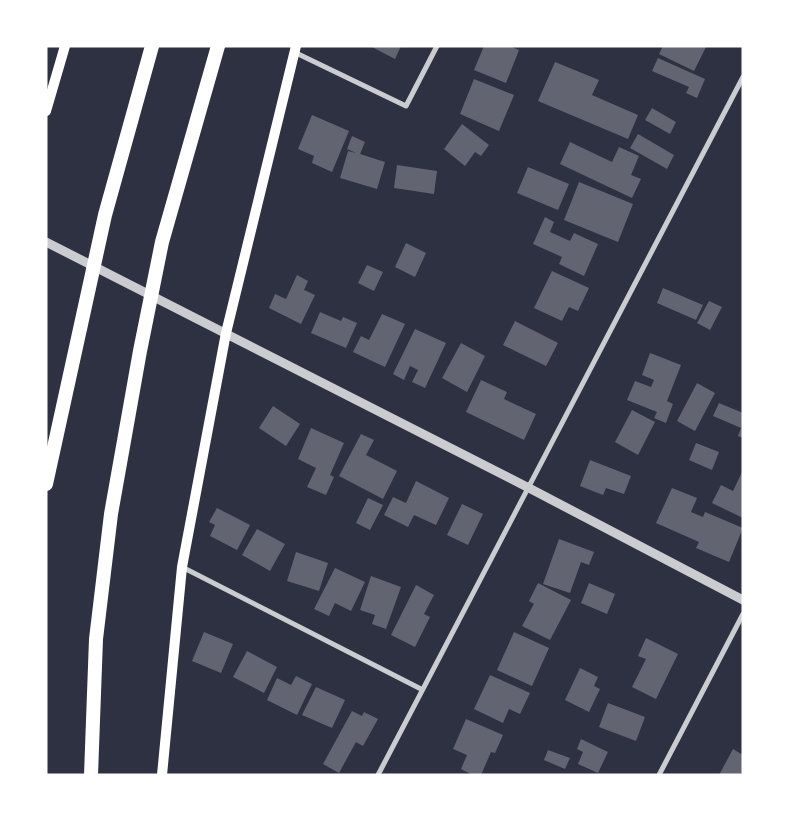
<svg xmlns="http://www.w3.org/2000/svg" width="789" height="821" viewBox="0 0 789 821" font-family="Inter,sans-serif">
<style>
.building{fill:#626471}
.lines{fill:none;stroke-linecap:round;stroke-linejoin:round}
.minor{stroke:#caccd0;stroke-width:5}
.tertiary{stroke:#caccd0;stroke-width:9}
.secondary{stroke:#fff;stroke-width:10}
.motorway{stroke:#fff;stroke-width:14}
</style>
<rect width="100%" height="100%" fill="#2d3142"/>
<!-- building -->
<path class="building" d="M370,46H401L395,59Z
M484,46H510L519,50L506,83L474,70Z
M663,46H705L706,47L694,71L659,54Z
M658,58L705,79L697,98L686,93L689,87L652,71Z
M555,62L599,80L592,95L638,115L628,139L538,101Z
M474,79L514,95L499,131L460,114Z
M652,108L676,122L670,134L645,120Z
M312,115L349,131L332,172L312,163L314,156L298,149Z
M462,124L489,145L481,156L475,152L465,166L444,149Z
M638,134L674,155L667,169L630,148Z
M352,136L365,142L360,154L385,162L377,189L340,178L348,151L356,153L347,149Z
M570,142L612,162L619,147L639,156L631,175L641,179L632,198L560,164Z
M397,165L437,171L434,194L394,188Z
M528,167L569,184L558,210L517,193Z
M579,182L633,204L618,242L564,220Z
M545,217L554,222L550,232L570,241L574,233L598,244L584,276L559,264L562,257L533,244Z
M406,243L426,253L415,277L395,267Z
M367,265L383,272L374,291L358,283Z
M552,271L589,288L578,311L569,307L562,321L534,308Z
M297,275L308,281L304,290L315,295L301,324L269,308L275,294L286,299Z
M663,288L703,305L696,320L657,303Z
M709,301L722,307L710,330L697,323Z
M320,312L341,321L343,317L357,323L346,348L311,333Z
M382,314L405,324L385,367L353,352L361,336L369,340Z
M515,321L558,343L546,366L503,345Z
M415,329L446,343L425,388L412,382L418,370L410,366L404,380L393,374Z
M461,343L485,356L467,392L442,378Z
M650,353L681,365L667,401L673,404L666,423L654,418L657,412L627,400L635,381L651,387L654,380L642,375Z
M481,380L507,392L504,399L536,414L524,440L466,412Z
M697,383L715,393L695,431L677,421Z
M719,403L743,413V438L738,436L741,428L713,416Z
M273,406L300,424L286,446L259,428Z
M632,410L655,422L638,455L615,442Z
M311,428L344,443L330,475L334,477L326,495L307,487L316,468L298,459Z
M361,434L374,440L366,455L397,471L383,499L339,476Z
M696,443L719,452L712,470L689,460Z
M590,460L631,476L624,494L606,488L603,495L580,486Z
M743,470V518L712,503L721,485L733,491Z
M416,481L449,498L436,525L414,515L408,527L384,515L393,497L406,503Z
M672,488L697,498L691,512L703,517L705,512L743,528L729,562L696,548L699,542L656,523Z
M368,498L383,505L370,530L356,523Z
M462,504L483,514L468,545L447,535Z
M217,508L250,525L237,550L210,536L215,525L209,522Z
M257,529L285,544L270,571L242,555Z
M559,539L594,552L589,565L581,562L570,593L543,584Z
M296,552L328,563L319,591L287,581Z
M335,568L365,582L351,611L335,603L329,616L314,609Z
M371,576L401,587L386,629L372,624L375,615L360,610Z
M538,583L571,600L550,640L522,626L534,604L529,601Z
M589,583L615,594L607,614L581,603Z
M416,585L434,595L424,614L430,617L415,647L391,635Z
M204,632L233,644L221,673L192,661Z
M514,632L549,648L532,686L497,670Z
M646,638L678,654L656,699L632,687L646,659L638,656Z
M247,651L277,667L264,693L233,677Z
M580,668L598,677L594,686L600,689L589,712L565,700Z
M490,675L530,693L520,714L509,709L503,723L474,709Z
M296,676L312,684L297,715L267,700L277,678L291,685Z
M316,687L345,700L332,728L302,715Z
M608,703L645,717L636,741L599,727Z
M352,711L362,716L364,712L378,719L363,746L356,742L339,773L323,764Z
M466,719L503,735L495,753L491,752L481,775H473L461,769L467,755L453,749Z
M581,739L608,752L598,773L578,764L583,752L577,749Z
M733,749L743,755V775H719Z
M548,750L570,758L565,769L544,760Z"/>
<g class="lines">
<!-- minor -->
<path class="minor" d="M294,52L406,106L437,46
M182,567L421,689
M378,775L743,77
M659,775L743,614"/>
<!-- tertiary -->
<path class="tertiary" d="M46,242L529,488L743,600"/>
<!-- secondary -->
<path class="secondary" d="M46,111L65,46
M162,775L182,567L226,333L296,46"/>
<!-- motorway -->
<path class="motorway" d="M46,484L105,215L152,46
M91,775L96,639L111,514L140,351L162,242L218,46"/>
</g>
<!-- border -->
<rect width="789" height="821" fill="none" stroke="#ffffff" stroke-width="95"/>
</svg>
